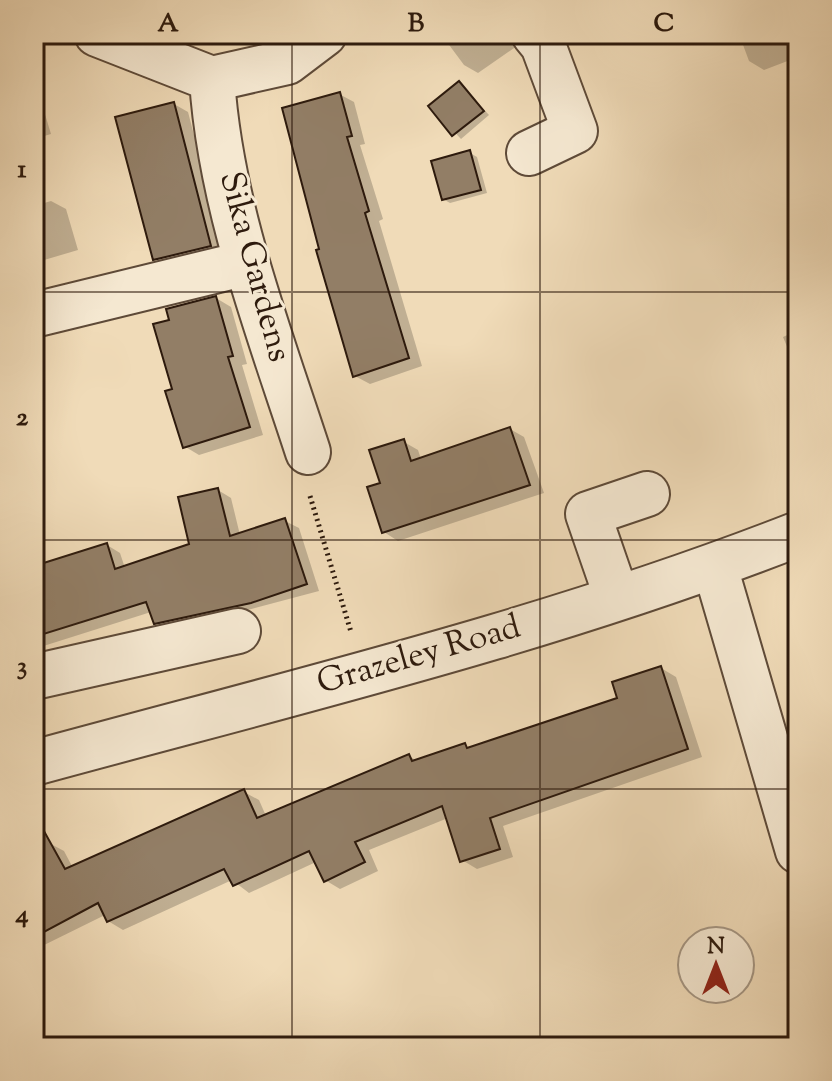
<svg xmlns="http://www.w3.org/2000/svg" width="832" height="1081" viewBox="0 0 832 1081" font-family="'Sorts Mill Goudy',serif">
<style>
.shadow{fill:#0003}
.building{fill:#927e66;stroke:#2d1a0d;stroke-width:2}
.lines{fill:none;stroke-linecap:round;stroke-linejoin:round}
.minor-casing{stroke:#5e4a38;stroke-width:48}
.path{stroke:#2d1a0d;stroke-width:5;stroke-dasharray:2 4;stroke-linecap:butt}
.minor{stroke:#f5e8d1;stroke-width:44}
.grid{fill:none;stroke:#2d1a0d;stroke-width:2;stroke-opacity:0.55}
.labels{text-anchor:middle;dominant-baseline:central;stroke-width:6;stroke-linejoin:round;paint-order:stroke}
.street-label{font-size:34px;fill:#2d1a0d;stroke:#f5e8d1}
.neatline{fill:none;stroke:#2d1a0d;stroke-width:3}
.grid-label{font-size:26px;text-anchor:middle;font-weight:bold;fill:#2d1a0d}
</style>
<rect width="100%" height="100%" fill="#f0dbb8"/>
<filter id="stains"><feTurbulence type="fractalNoise" baseFrequency=".0025" numOctaves="4"/><feColorMatrix values="0 0 0 0 .2 0 0 0 0 .09 0 0 0 0 .02 0 0 0 .5 -.17"/></filter>
<radialGradient id="worn" r=".72"><stop offset=".6" stop-color="#630" stop-opacity="0"/><stop offset="1" stop-color="#630" stop-opacity=".3"/></radialGradient>
<!-- shadow -->
<path class="shadow" d="M441,34H508L517,46L478,73L464,65Z
M739,34H798V57L764,70L749,61Z
M34,78L51,134L34,139Z
M459,83L489,115L461,139L430,106Z
M339,94L354,102L365,144L360,145L383,219L379,221L422,366L370,384L355,376L322,250Z
M174,104L188,112L225,254L170,267L155,259Z
M470,153L477,157L487,193L450,203L443,199Z
M51,201L66,209L78,250L34,263V206Z
M216,298L231,307L247,364L242,365L263,435L199,455L184,446L174,391L171,321Z
M798,330V373L783,337Z
M510,429L524,437L544,493L398,541L384,532L382,484L404,442L418,450L421,459Z
M218,490L231,498L240,535L285,521L299,528L319,591L169,631L155,623L151,612L34,649V568L107,545L120,553L125,568L192,545Z
M661,668L676,677L702,757L503,826L513,857L477,869L462,860L448,818L369,850L378,871L340,889L325,880L316,862L249,893L232,880L123,930L108,921L105,915L34,950V851L49,843L64,851L73,868L244,792L259,800L266,816L409,756L417,761L465,746L470,749L620,699Z"/>
<!-- building -->
<path class="building" d="M459,81L484,111L452,136L428,106Z
M340,92L352,136L347,137L369,211L365,213L409,358L353,377L316,250L319,249L282,108Z
M174,102L211,246L153,260L115,117Z
M470,150L481,190L442,200L431,161Z
M216,296L233,356L228,357L250,427L183,448L165,391L172,389L153,324L169,320L166,309Z
M510,427L530,485L382,533L367,487L380,483L369,450L404,439L411,461Z
M218,488L230,536L285,518L307,584L251,603L154,624L146,602L34,637V566L107,543L115,569L189,544L178,497Z
M661,666L688,749L490,818L500,849L460,862L442,806L355,842L365,862L324,882L309,851L233,886L224,869L107,922L98,903L44,932L34,914V813L65,869L244,789L257,818L409,754L412,761L465,743L467,748L617,698L612,682Z"/>
<g class="lines">
<!-- minor casing -->
<g class="minor-casing">
<path id="minor" d="M97,34L212,79L287,62L324,34
M212,79C220,206 269,332 308,452
M529,153L575,131L543,45L534,34
M34,315L247,263
M715,567L798,851
M617,598L588,514L647,494
M34,677L238,631
M34,763C290,693 551,631 798,534"/>
</g>
<!-- path -->
<path class="path" d="M310,496L351,632"/>
<!-- minor -->
<use href="#minor" class="minor"/>
</g>
<!-- grid -->
<path class="grid" d="M292,34V1047M540,34V1047M34,292H798M34,540H798M34,789H798"/>
<g class="labels">
<!-- street labels -->
<g class="street-label">
<text transform="translate(254 267) rotate(75)">Sika Gardens</text>
<text transform="translate(419 656) rotate(-16)">Grazeley Road</text>
</g>
</g>
<!-- margin -->
<rect width="832" height="1081" fill="none" stroke="#f0dbb8" stroke-width="88"/>
<!-- north arrow -->
<g transform="translate(716 965)"><circle r="38" fill="#f5e8d1" stroke="#a59683" stroke-width="2"/>
<path d="M0-6L14 30L0 20L-14 30Z" fill="#8f2418"/>
<text y="-12" font-size="22" font-weight="bold" text-anchor="middle" fill="#2d1a0d">N</text>
</g>
<rect x="44" y="44" width="744" height="993" class="neatline"/>
<g class="grid-label">
<text x="168" y="31">A</text>
<text x="416" y="31">B</text>
<text x="664" y="31">C</text>
<text x="22" y="177">1</text>
<text x="22" y="425">2</text>
<text x="22" y="674">3</text>
<text x="22" y="922">4</text>
</g>
<rect width="100%" height="100%" filter="url(#stains)"/>
<rect width="100%" height="100%" fill="url(#worn)"/>
</svg>
